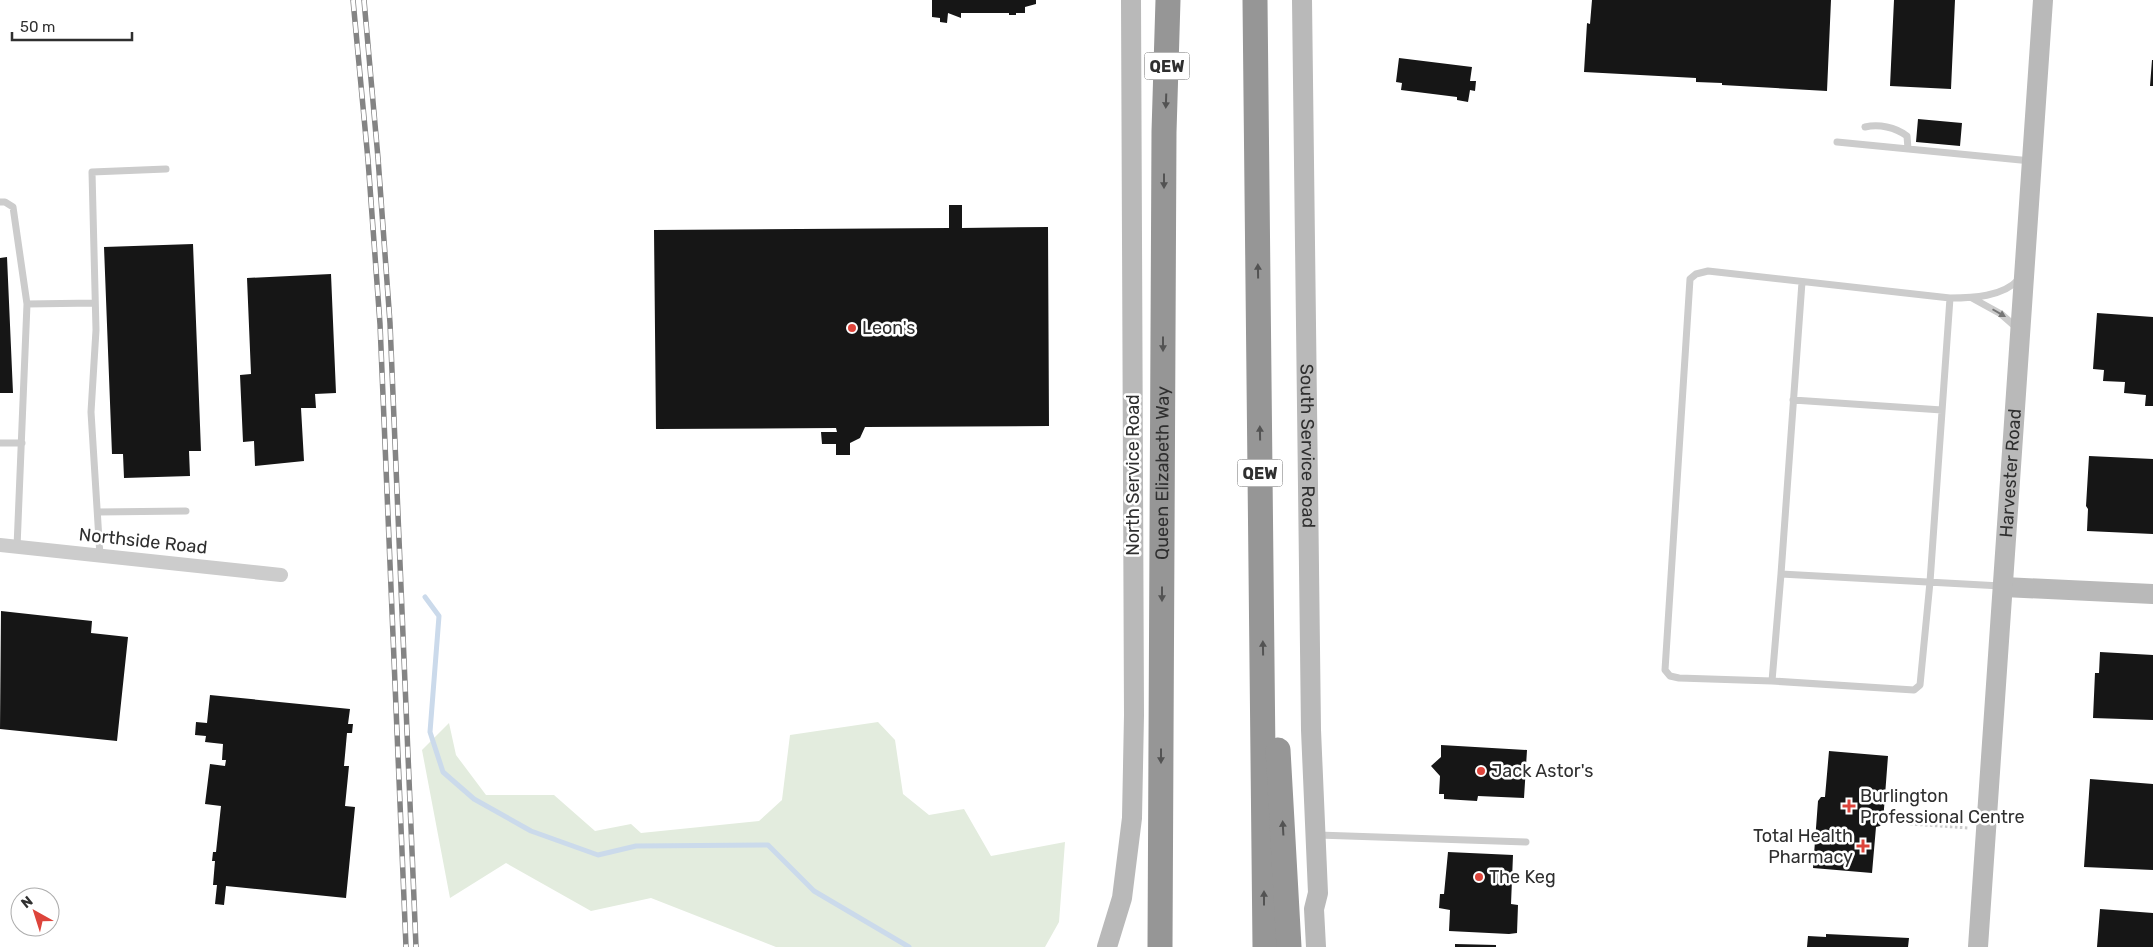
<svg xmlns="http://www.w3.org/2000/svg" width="2153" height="947" viewBox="0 0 2153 947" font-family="Rubik,sans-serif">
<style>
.green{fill:#e3ecde}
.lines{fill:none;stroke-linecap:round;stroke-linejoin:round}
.stream{stroke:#cbdaeb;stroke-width:5}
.building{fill:#161616}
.path{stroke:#ccc;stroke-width:3;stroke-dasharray:2.5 2.5;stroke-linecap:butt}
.lane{stroke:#ccc;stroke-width:7}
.street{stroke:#ccc;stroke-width:14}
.secondary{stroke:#b9b9b9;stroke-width:20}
.highway{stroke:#969696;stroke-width:25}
.rail-casing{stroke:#848484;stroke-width:5.5}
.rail{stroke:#fff;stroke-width:4;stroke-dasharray:11;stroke-linecap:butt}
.oneway{fill:#535353}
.oneway2{fill:#767676}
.poi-dot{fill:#dd443b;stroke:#fff;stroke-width:2}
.labels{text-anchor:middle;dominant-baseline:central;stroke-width:5;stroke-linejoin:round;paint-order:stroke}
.shield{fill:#fff;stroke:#6d6d6d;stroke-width:1}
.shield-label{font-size:16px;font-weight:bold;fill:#2f2f2f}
.poi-label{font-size:18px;fill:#2f2f2f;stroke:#fff;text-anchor:start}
.street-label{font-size:18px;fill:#2f2f2f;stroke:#fff}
</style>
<rect width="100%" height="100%" fill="#fff"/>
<!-- green -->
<path class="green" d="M878,722L895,740L903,794L929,815L964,809L991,856L1065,842L1059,922L1045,947H776L651,898L591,911L506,863L450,898L422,750L449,723L456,755L486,795H554L595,831L631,824L641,833L759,821L782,800L790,735Z"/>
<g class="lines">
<!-- stream -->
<path class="stream" d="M425,597L439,616L430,732L443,772L474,799L531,831L598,855L636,846L768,845L814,891L909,947"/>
</g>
<!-- building -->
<path class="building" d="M932,0H1036V4L1025,7V13H1016V15H1009V13H961V18L948,13L947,23L940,22V18L932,17Z
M1592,0H1831L1827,91L1722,85V83L1696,82V78L1584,72L1587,23L1590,24Z
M1894,0H1955L1951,89L1890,86Z
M1399,58L1472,67L1470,81H1476L1475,91L1470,90L1468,102L1457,100V97L1401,90L1402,83L1396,82Z
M2152,60H2153V86H2150Z
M1918,119L1962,123L1960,146L1916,142Z
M949,205H962V228L1048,227L1049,426L865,427L860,438L850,443V455H836V444H822L821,432H837L836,428L656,429L654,230L949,228Z
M193,244L201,451H189L190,476L124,478L123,454H112L104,247Z
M7,257L13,393H0V258Z
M331,274L336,393L315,394L316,408H301L304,461L255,466L254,441L243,442L240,375L251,374L247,278Z
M2097,313L2153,317V406H2145L2146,395L2124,393L2125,382L2103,381L2104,370L2093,369Z
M2089,456L2153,459V534L2087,531L2088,509L2086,506Z
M1,611L92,621L91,633L128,637L117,741L0,729Z
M2100,652L2153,655V720L2093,718L2095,673H2099Z
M210,695L350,709L348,724H353L352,733H347L344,766H349L345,806L355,807L346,898L226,886L224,905L215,904L217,885H213L215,861H212L213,852H216L221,806L205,804L210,764L225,766L226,760H222L223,744L205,742L206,736L195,735L196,722L207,723Z
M1441,745L1527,750L1524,798L1478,796L1477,801L1444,799V794H1439L1440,776L1431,766L1441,757Z
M1829,751L1888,756L1883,822L1880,826L1876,827L1872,873L1813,868L1818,801L1821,797H1825Z
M2090,779L2153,784V870L2084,867Z
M1448,852L1513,855L1511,904L1518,905L1517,933L1509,934L1449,931L1450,910L1439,908L1440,894H1444Z
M2100,909L2153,913V947H2097Z
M1826,934L1909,938L1908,947H1807L1808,936L1826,937Z
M1455,944L1496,945V947H1455Z"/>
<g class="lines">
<!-- path -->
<path class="path" d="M1910,824L1969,828"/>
<!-- lane -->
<path class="lane" d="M1865,127C1879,124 1895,127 1907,136L1908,149
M1837,142L2031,161
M0,202H5L13,207L27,304L95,303
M1950,298C1972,298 2003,297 2019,279
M1972,298L2001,314L2017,328
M1793,400L1942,410
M0,443H22
M98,512L186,511
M17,547L27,304
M100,556L91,412L96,330L92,172L166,169
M1781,574L1802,282
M1772,681L1679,678L1670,676L1665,670L1690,279L1696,274L1708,271L1950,298L1930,582L1920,685L1914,690L1772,681L1781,574L2001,586
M1318,835L1526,842"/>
<!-- street -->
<path class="street" d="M0,545L281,575"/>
<!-- secondary -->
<g class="secondary">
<path id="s1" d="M1302,0L1311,730L1318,893L1314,909L1316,947"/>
<path d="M2004,587L2153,594"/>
<path d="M1107,947L1122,898L1132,818L1134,715L1131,0"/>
<path id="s2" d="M1978,947L2043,0"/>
</g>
<!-- highway -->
<g class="highway">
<path d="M1255,0L1265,947"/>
<path d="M1278,750L1289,947"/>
<path id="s3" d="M1160,947L1164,132L1168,0"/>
</g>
<!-- rail casing -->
<g class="rail-casing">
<path id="rail" d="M353,0L368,160L380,324L406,947
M364,0L378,158L390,323L416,947"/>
</g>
<!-- rail -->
<use href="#rail" class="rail"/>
</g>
<!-- one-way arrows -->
<defs><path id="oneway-solid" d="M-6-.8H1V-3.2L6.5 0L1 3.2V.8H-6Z" transform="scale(1.25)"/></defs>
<g class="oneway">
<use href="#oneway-solid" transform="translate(1166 101) rotate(92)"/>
<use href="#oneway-solid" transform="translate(1164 181) rotate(90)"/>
<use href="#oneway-solid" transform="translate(1258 271) rotate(-91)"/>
<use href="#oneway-solid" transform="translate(1163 344) rotate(90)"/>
<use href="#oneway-solid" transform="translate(1260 433) rotate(-91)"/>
<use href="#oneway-solid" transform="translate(1162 594) rotate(90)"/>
<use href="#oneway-solid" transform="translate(1263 648) rotate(-91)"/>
<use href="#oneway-solid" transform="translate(1161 756) rotate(90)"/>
<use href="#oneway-solid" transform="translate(1283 828) rotate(-93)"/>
<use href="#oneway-solid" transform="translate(1264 898) rotate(-90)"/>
</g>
<use class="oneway2" href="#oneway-solid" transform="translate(1999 313) rotate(30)"/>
<!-- markers -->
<g class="poi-dot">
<circle cx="852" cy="328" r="5"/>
<circle cx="1481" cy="771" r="5"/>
<path d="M1846.5 798.5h5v5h5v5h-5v5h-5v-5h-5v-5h5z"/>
<path d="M1860.5 838.5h5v5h5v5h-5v5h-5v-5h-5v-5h5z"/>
<circle cx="1479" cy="877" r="5"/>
</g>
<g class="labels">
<!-- shield labels -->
<g class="shield">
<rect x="1144.5" y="52.5" width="45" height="27" rx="4"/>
<rect x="1237.5" y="459.5" width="45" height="27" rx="4"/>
</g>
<g class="shield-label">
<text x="1167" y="66">QEW</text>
<text x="1260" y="473">QEW</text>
</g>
<!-- poi labels -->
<g class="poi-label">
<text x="862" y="328">Leon's</text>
<text x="1491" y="771">Jack Astor's</text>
<text x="1860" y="796">Burlington<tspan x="1860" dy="21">Professional Centre</tspan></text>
<text x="1853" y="836" text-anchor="end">Total Health<tspan x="1853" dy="21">Pharmacy</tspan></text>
<text x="1489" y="877">The Keg</text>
</g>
<!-- street labels -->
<g class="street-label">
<text stroke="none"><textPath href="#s1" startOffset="446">South Service Road</textPath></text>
<text stroke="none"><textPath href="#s3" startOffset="474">Queen Elizabeth Way</textPath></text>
<text stroke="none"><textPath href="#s2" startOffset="475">Harvester Road</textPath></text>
<text transform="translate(1133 475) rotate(-90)">North Service Road</text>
<text transform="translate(143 541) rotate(6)">Northside Road</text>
</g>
</g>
<!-- north arrow -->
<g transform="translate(35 912) rotate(321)"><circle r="24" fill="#ffffff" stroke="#acacac"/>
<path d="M0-4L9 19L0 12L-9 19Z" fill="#dd443b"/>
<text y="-8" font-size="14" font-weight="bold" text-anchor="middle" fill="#2f2f2f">N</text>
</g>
<!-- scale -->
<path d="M12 32v8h120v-8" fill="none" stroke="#2f2f2f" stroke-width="2.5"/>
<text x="20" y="32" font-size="15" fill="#2f2f2f" stroke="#ffffff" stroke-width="4" paint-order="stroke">50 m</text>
</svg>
